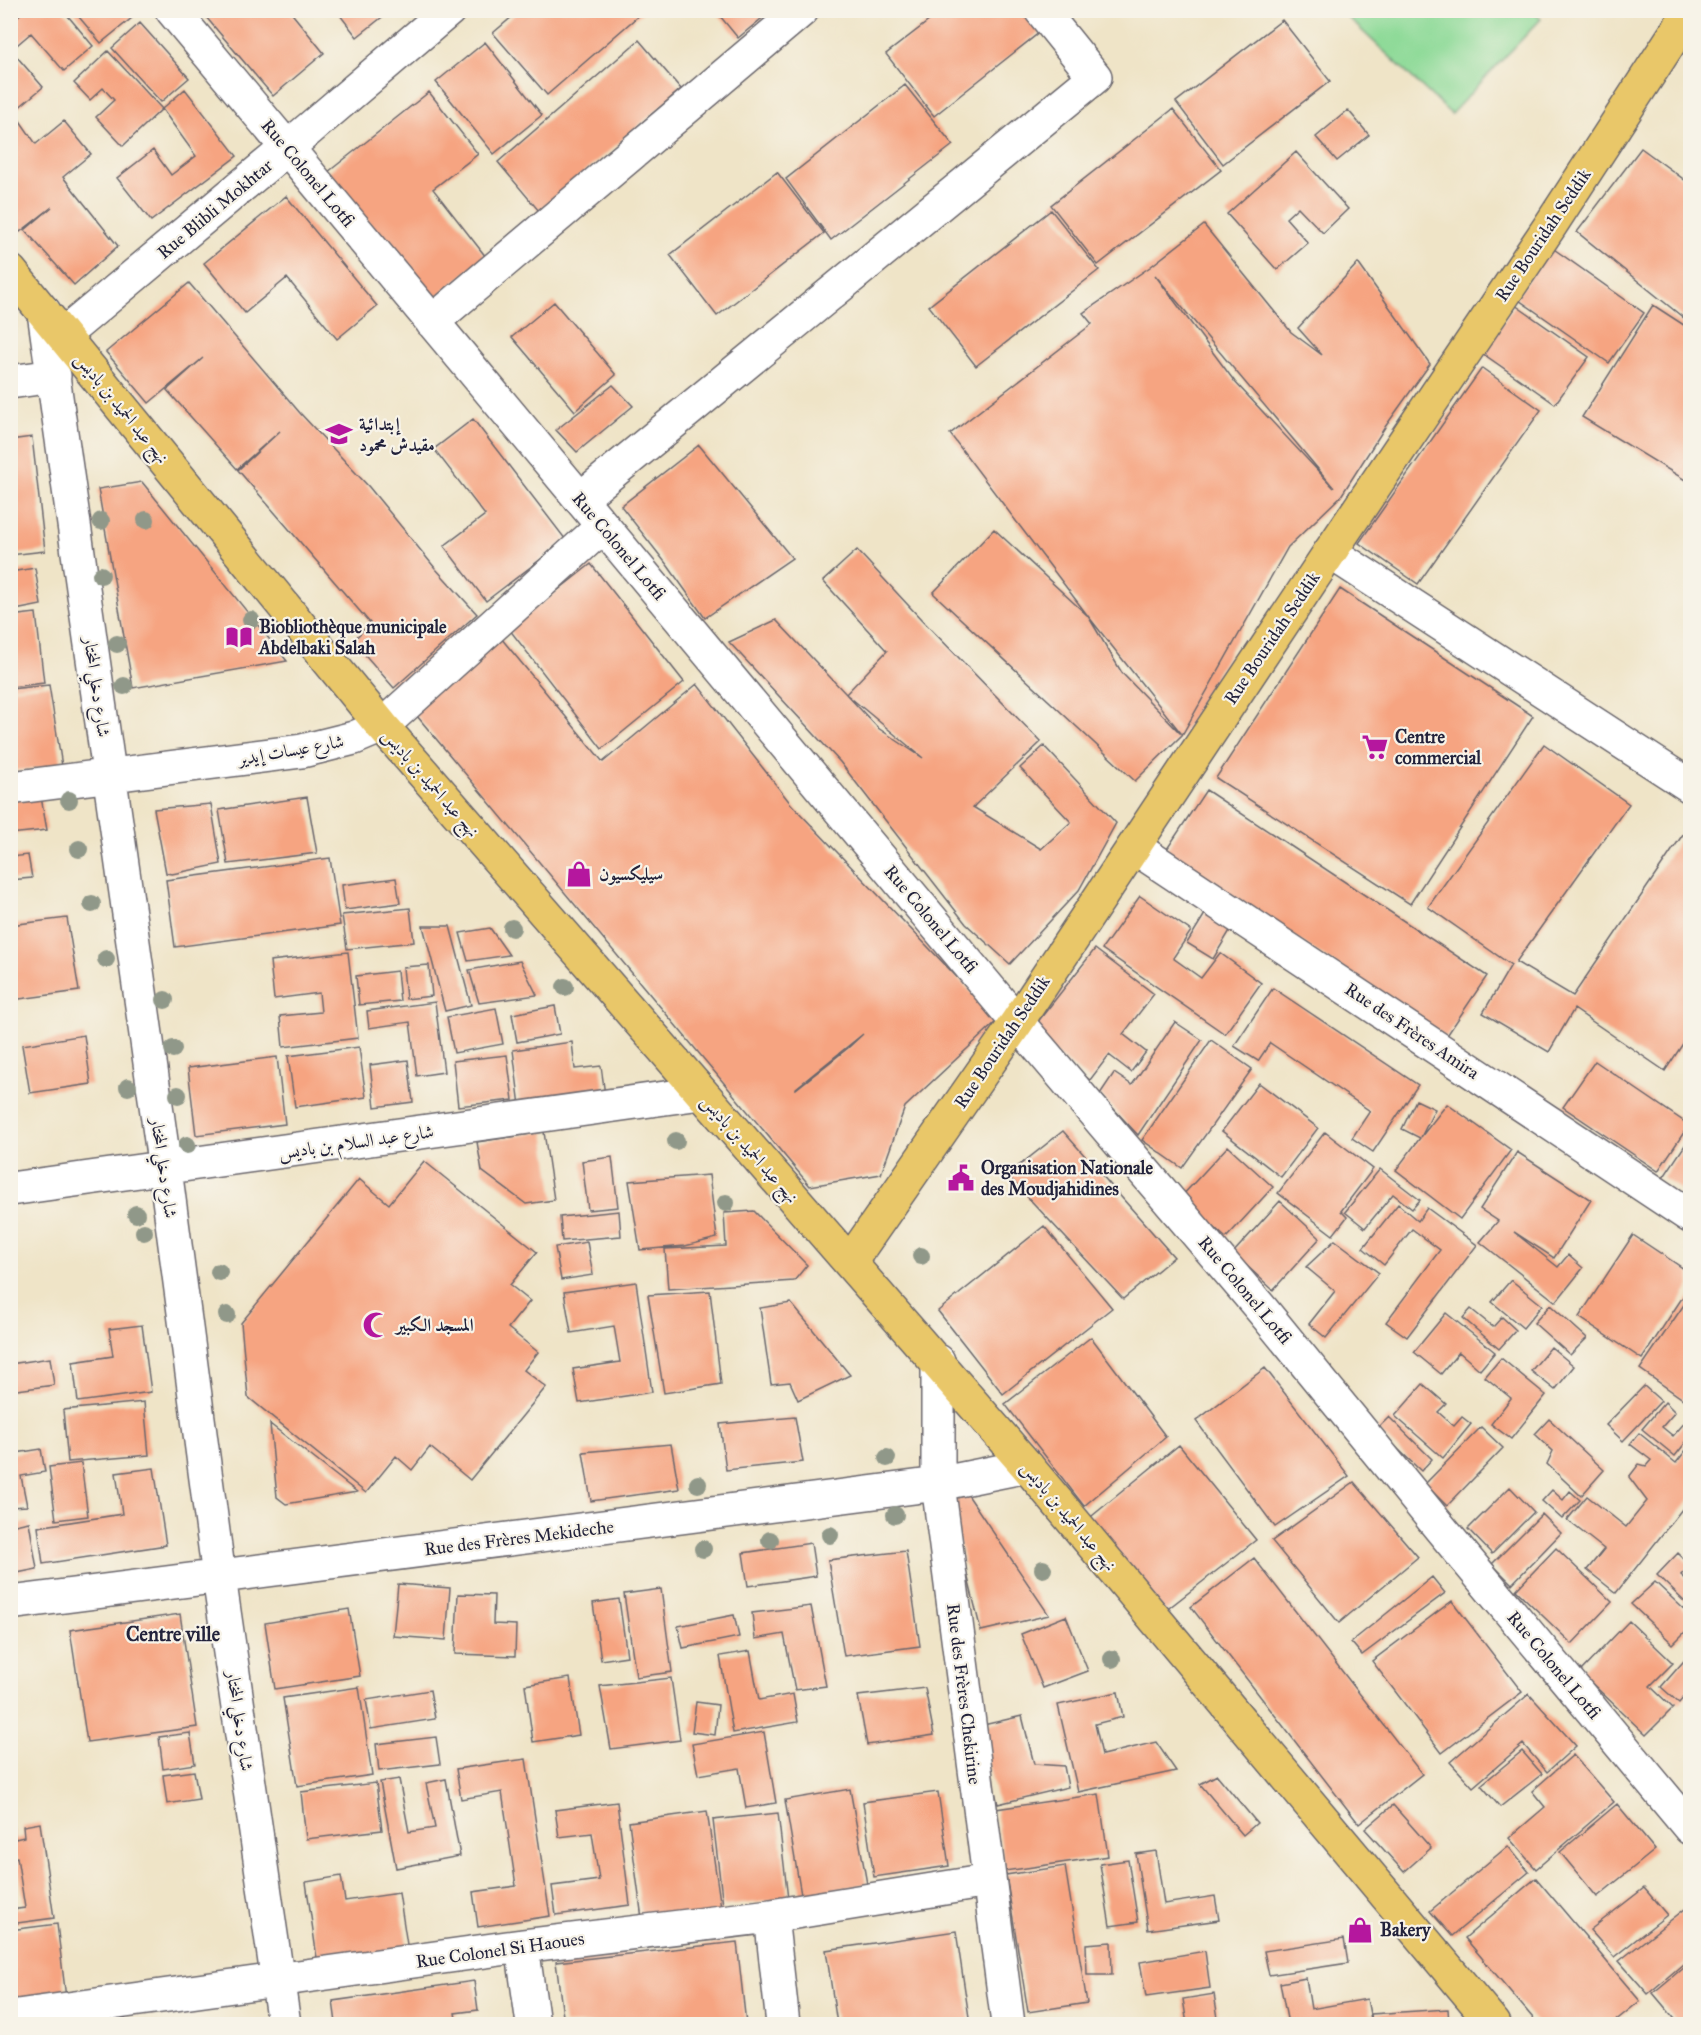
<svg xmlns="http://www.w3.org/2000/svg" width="1701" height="2035" viewBox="0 0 1701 2035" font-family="'IM FELL Great Primer',Amiri,serif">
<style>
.green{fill:#8eda98;stroke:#587e6a;stroke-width:1.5}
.building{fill:#f6a481;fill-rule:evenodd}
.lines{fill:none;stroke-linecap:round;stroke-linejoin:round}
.minor-casing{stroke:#6a666c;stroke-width:36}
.major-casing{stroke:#6a666c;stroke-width:36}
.minor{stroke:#fff;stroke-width:33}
.major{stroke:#e9c769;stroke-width:33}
.tree{fill:#909889}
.labels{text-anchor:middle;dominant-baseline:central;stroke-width:4.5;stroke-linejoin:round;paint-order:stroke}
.street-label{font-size:18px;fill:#22223b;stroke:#f7f3e8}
.poi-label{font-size:18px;font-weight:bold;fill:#22223b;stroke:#f7f3e8;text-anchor:start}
.neighbourhood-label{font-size:20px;font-weight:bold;fill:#22223b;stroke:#f7f3e8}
</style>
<rect width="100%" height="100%" fill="#f7f3e8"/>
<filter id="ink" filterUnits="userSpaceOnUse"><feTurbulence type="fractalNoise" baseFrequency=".0167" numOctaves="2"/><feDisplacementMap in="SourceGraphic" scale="12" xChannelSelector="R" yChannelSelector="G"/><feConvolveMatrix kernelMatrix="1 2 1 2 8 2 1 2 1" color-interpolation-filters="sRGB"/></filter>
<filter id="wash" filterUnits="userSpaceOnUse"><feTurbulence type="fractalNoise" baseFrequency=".008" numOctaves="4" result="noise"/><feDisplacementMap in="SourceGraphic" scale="24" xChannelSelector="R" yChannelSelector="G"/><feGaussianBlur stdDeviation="1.35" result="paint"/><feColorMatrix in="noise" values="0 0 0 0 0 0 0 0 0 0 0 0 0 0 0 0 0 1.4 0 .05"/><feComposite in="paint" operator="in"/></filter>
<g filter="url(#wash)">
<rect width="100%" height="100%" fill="#efe4c7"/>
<!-- green -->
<path class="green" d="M1531,10L1541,19L1451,114L1341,11Z"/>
<g id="blocks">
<!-- building -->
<path class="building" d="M25,10H63L93,46L64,71L31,33L11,50L43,87L17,109L10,101V23Z
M73,10H128L133,17L101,43Z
M200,10H289L324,53L273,96Z
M336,10H391L357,37Z
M520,10H645L547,95L493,33Z
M715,10H772L738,38Z
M943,10H1023L1040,32L934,116L886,54Z
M1282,20L1330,81L1223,164L1176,102Z
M140,23L189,78L161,102L112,48Z
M639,40L681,89L539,211L498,162Z
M485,42L542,115L494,154L436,82Z
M108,51L162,109L185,89L237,156L151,221L117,178L153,150L171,175L196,156L162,109L123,146L96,117L114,100L103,88L90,100L74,83Z
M905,85L953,145L831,240L786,179Z
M429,92L478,154L433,189L486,257L431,301L328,172Z
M1173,109L1221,170L1098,265L1051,205Z
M1348,110L1369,135L1337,161L1316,137Z
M18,118L36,144L64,121L91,154L63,177L118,246L74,285L25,230L52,207L20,232L10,220V124Z
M1641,148L1690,184V323L1577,232Z
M1296,152L1348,209L1323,233L1298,207L1286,218L1308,243L1277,270L1227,214Z
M777,172L824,233L717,316L670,255Z
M286,196L377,306L337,339L287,278L245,313L204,263Z
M1051,210L1099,270L976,366L929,306Z
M1204,225L1291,332L1322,355L1298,328L1358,263L1430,364L1385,427L1341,496L1288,547L1182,735L1135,781L933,593L994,529L1088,616L950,434L1092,324L1083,313L1150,267ZM1155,275L1334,488L1235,382ZM1088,616L1181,733H1180L1122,673Z
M1551,247L1644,313L1609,363L1516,298Z
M189,283L300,413L369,487L435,568L477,614L394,688L353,641L370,623L238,470L280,431L237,469L167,390L203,358L149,403L106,352Z
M554,302L616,375L575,411L512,337Z
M1515,305L1589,357L1555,404L1482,353Z
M1653,305L1690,329V483L1582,417Z
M1482,368L1541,410L1418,584L1359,543Z
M613,385L633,406L577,452L556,430Z
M473,419L566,540L486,601L444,546L485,515L434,449Z
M32,437L45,551L10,555V440Z
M699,445L792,558L705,618L668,566L621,506Z
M142,482L287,661L133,688L98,489Z
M857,550L921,619L1041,742L973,807L1041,849L1071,822L1020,768L1044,746L1116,823L1079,890L1010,964L966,924L840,762L729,642L776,620L846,694L887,651L823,581ZM846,694L923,758L878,728Z
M591,564L684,682L602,749L509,629Z
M35,568L41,605L10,611V572Z
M1340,589L1533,716L1410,904L1216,778Z
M36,613L44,683L10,687V616Z
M501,638L603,762L697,684L791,804L998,1020L905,1107L881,1174L810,1186L412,710ZM863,1034L848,1048L796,1089V1088Z
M49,685L62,766L10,771V689Z
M1544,744L1629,804L1516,962L1573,996L1690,824V1033L1665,1071L1574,1009L1549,1052L1483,1013L1511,965L1428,907Z
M1206,790L1487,976L1446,1037L1165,852Z
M41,797L47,830L10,834V800Z
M307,797L317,853L228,864L219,810Z
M211,804L221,864L172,874L166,873L154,809Z
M28,855L32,878L10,880V857Z
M330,858L340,925L175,947L166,880Z
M396,878L400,903L345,910L342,885Z
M1140,896L1191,931L1173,958L1201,978L1220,953L1261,983L1225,1034L1102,949Z
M410,908L414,942L347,949L342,915Z
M1208,909L1234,924L1213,959L1187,943Z
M67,918L79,991L12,1000L10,925Z
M423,926H450L471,1005L445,1011Z
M490,928L509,955L468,961L460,933Z
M1095,949L1154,994L1123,1034L1146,1052L1131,1072L1109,1055L1090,1080L1029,1033Z
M348,952L358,1038L283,1047L280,1016L321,1012L319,993L274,999L270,961Z
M520,961L537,995L479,1003L469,970Z
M429,965L432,996L406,999L403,967Z
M397,971L400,1001L359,1005L356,976Z
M1273,988L1418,1085L1373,1152L1352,1138L1370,1111L1270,1043L1258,1061L1234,1046Z
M435,1002L444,1072L417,1076L410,1022L369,1028L367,1011Z
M555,1006L560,1034L517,1042L512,1014Z
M496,1008L503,1044L454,1053L447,1017Z
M1175,1022L1202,1040L1138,1135L1100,1094L1114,1073L1132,1085Z
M84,1035L91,1084L30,1093L22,1045Z
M1211,1040L1252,1069L1182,1168L1142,1140Z
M572,1042L575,1069L601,1066L605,1095L520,1106L513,1050Z
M359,1047L366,1097L295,1107L288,1056Z
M507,1055L513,1100L458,1106L453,1061Z
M277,1057L285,1124L196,1135L188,1068Z
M408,1060L413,1102L375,1107L370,1065Z
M1595,1061L1689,1125L1658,1171L1563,1107Z
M1259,1083L1318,1128L1281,1177L1222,1131Z
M1416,1100L1435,1109L1421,1137L1447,1104L1511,1150L1460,1219L1396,1170L1420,1138L1402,1129Z
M1063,1131L1174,1257L1123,1299L1007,1175Z
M544,1132L554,1200L526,1204L482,1171L477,1142Z
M1325,1132L1373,1169L1341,1211L1347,1217L1333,1235L1278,1193Z
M1685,1145L1690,1149V1196L1663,1178Z
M1228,1146L1273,1187L1226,1238L1181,1197Z
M1517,1152L1591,1200L1554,1258L1514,1232L1558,1267L1568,1255L1583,1268L1556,1302L1480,1242L1498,1221L1480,1209Z
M612,1157L618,1207L588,1210L582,1161Z
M424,1161L537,1252L510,1285L530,1301L508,1328L538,1352L524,1370L546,1387L470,1480L430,1447L412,1470L396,1456L366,1493L248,1397L241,1323L359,1179L389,1204Z
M1380,1169L1420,1200L1412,1209L1393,1194L1365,1228L1345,1212Z
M709,1175L717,1238L685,1246L640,1250L629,1181Z
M1280,1201L1320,1238L1273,1290L1233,1253Z
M1398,1204L1418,1221L1427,1208L1477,1245L1407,1337L1386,1322L1440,1250L1412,1229L1384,1265L1363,1248Z
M619,1211L621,1236L562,1241L560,1217Z
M754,1211L807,1265L794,1281L668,1289L665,1249L726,1246L724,1213Z
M1044,1226L1112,1308L1003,1394L938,1311Z
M1633,1235L1690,1273V1286L1642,1359L1579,1317Z
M1335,1240L1379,1273L1326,1338L1309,1324L1335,1291L1306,1267Z
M587,1242L593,1275L561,1280L555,1247Z
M1511,1280L1542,1305L1523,1328L1492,1302Z
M636,1282L652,1392L579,1403L573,1369L620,1362L614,1326L571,1333L564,1292Z
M710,1291L721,1384L664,1393L648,1295Z
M1690,1296V1404L1640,1369Z
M791,1303L850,1375L798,1400L790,1382L771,1384L760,1308Z
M1550,1305L1587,1338L1570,1355L1534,1323Z
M1471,1309L1493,1327L1502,1317L1516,1330L1499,1349L1463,1318Z
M1446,1313L1495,1352L1480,1370L1459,1352L1441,1374L1414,1352Z
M142,1325L151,1392L78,1402L73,1362L113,1356L109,1329Z
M1091,1337L1166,1437L1084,1506L1005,1404Z
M1551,1347L1574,1366L1555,1390L1531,1371Z
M50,1358L54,1385L10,1391V1364Z
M1501,1358L1546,1395L1511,1439L1491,1424L1511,1398L1485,1377Z
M1265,1368L1349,1476L1275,1527L1196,1421Z
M1423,1384L1446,1404L1438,1412L1454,1426L1462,1417L1471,1424L1443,1458L1395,1416Z
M1644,1386L1661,1401L1623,1441L1606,1425Z
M144,1402L149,1455L68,1462L63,1410Z
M1665,1402L1675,1412L1662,1427L1673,1436L1687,1420L1690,1423V1437L1675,1456L1642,1429Z
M795,1417L803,1462L726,1470L720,1424Z
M1389,1417L1432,1459L1421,1471L1377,1429Z
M1549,1419L1604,1470L1581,1496L1547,1464L1553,1451L1535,1434Z
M270,1424L357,1492L286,1504L277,1497Z
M1481,1427L1503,1448L1447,1506L1425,1484Z
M1639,1433L1676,1463L1690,1445V1499L1616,1593L1587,1570L1604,1549L1567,1520L1587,1496L1626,1527L1647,1501L1629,1477L1639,1464L1646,1466L1651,1460L1630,1444Z
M671,1444L679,1489L591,1501L583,1452Z
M1179,1445L1256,1540L1165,1611L1087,1520Z
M41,1449L45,1472L21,1476L27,1506L10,1507V1454Z
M81,1463L88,1516L56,1520L49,1467Z
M154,1468L166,1545L43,1564L38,1527L122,1514L116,1473Z
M1354,1482L1418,1557L1339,1623L1272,1541Z
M1510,1487L1534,1512L1492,1554L1468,1529Z
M1552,1490L1563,1500L1570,1491L1580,1500L1562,1519L1542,1501Z
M968,1495L1049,1615L981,1631L949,1500Z
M1542,1514L1561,1533L1512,1584L1492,1564Z
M29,1522L37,1569L12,1574L10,1563V1526Z
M811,1543L816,1576L748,1586L743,1553Z
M1556,1548L1612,1602L1572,1644L1516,1590Z
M906,1551L920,1646L844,1656L828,1560Z
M1678,1553L1690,1565L1681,1575L1690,1583V1607L1657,1575Z
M1254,1558L1422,1774L1359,1824L1191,1607Z
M1432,1577L1445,1593L1362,1655L1351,1642Z
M1655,1582L1690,1615V1627L1673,1644L1631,1604Z
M398,1584L450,1588L446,1640L393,1636Z
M661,1589L672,1672L636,1677L624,1594Z
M458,1594L494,1595L493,1624L516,1625L515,1656L455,1654Z
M619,1599L627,1656L601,1660L593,1603Z
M1452,1601L1522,1692L1442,1753L1372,1661Z
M811,1606L826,1686L795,1690L784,1634L755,1639L752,1613Z
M349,1609L360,1676L275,1689L265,1623Z
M180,1614L197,1727L87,1742L70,1630Z
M734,1615L739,1637L683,1648L678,1626Z
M1066,1616L1088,1671L1043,1688L1021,1634Z
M1629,1621L1673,1663L1650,1686L1673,1708L1646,1735L1580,1672Z
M750,1651L759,1700L793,1694L798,1722L733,1733L720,1656Z
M1690,1654V1690L1679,1703L1661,1687Z
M570,1678L579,1735L533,1742L525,1685Z
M671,1678L680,1740L611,1749L600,1686Z
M359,1687L372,1775L297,1786L283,1698Z
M925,1688L934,1735L867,1745L858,1696Z
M430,1690L435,1719L371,1729L366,1700Z
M1118,1692L1123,1717L1095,1724L1102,1755L1156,1742L1176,1771L1078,1792L1058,1705Z
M1529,1694L1576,1746L1547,1772L1523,1744L1473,1787L1450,1762Z
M696,1702L718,1705L715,1735L692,1732Z
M1022,1716L1034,1764L1064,1766L1068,1787L998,1804L979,1726Z
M764,1732L776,1803L746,1808L739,1768L698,1775L692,1744Z
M190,1733L195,1764L163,1769L159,1737Z
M436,1737L440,1764L379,1771L376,1744Z
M1522,1751L1542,1774L1500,1807L1481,1785Z
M1573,1755L1614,1802L1536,1869L1509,1838L1545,1807L1532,1791Z
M526,1759L550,1916L478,1927L473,1892L516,1886L502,1792L461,1799L456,1769Z
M194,1771L199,1799L167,1804L163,1775Z
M1217,1775L1257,1823L1243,1835L1200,1784Z
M399,1779L409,1832L435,1828L426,1783L446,1779L460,1856L396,1868L380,1782Z
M376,1783L382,1830L306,1839L301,1792Z
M850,1789L867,1884L801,1895L785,1800Z
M938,1792L949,1866L874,1877L863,1802Z
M1099,1794L1108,1856L1005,1871L996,1809Z
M617,1802L630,1905L556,1915L552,1886L599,1880L592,1833L559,1837L555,1810Z
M1617,1804L1655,1850L1597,1897L1560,1852Z
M1393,1805L1431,1848L1404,1872L1365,1829Z
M707,1811L722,1915L643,1926L629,1822Z
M778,1813L788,1899L723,1906L713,1820Z
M40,1823L54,1918L10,1924V1910L25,1908L17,1857L10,1858V1829H13L15,1839L24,1837L23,1826Z
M1508,1846L1529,1872L1452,1936L1430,1911Z
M1156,1851L1164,1904L1215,1896L1219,1920L1148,1930L1136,1854Z
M1128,1860L1138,1922L1110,1926L1100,1864Z
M1065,1866L1087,2003L1028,2012L1006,1875Z
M341,1876L345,1901L399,1893L408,1951L318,1965L306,1882Z
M1536,1878L1640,2001L1614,2022L1616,2024H1538L1465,1938Z
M1644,1888L1667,1915L1614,1957L1590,1930Z
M1690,1905V1958L1648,1994L1619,1961Z
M57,1924L66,1998L10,2005V1930Z
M956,1931L970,2024H837L826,1950Z
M1344,1939L1348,1963L1269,1975L1264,1951Z
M737,1942L746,2024H564L556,1962Z
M1111,1942L1112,1975H1087L1086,1944Z
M1205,1951L1210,1988L1146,1997L1140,1962Z
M1690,1962V2024H1679L1653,1993Z
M1306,1978L1311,2009L1367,1999L1372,2024H1288L1280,1983Z
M474,1981L478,2010L455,2013L457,2024H352L351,2021L336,2023L333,2001Z
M1214,1994L1219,2024H1187L1183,1999Z
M1448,2009L1449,2024H1372L1371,2014Z"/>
</g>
</g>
<g filter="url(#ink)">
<use href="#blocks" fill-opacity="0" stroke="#6a666c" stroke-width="1.5"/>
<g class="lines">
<!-- minor casing -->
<g class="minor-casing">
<path id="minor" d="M172,10L1017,1022L1263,1311L1441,1529L1690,1828
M44,312L165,1169L219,1577L284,2024
M432,322L802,10
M62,336L287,148L449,10
M10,382L54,376
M580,499L1095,77L1041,10
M1330,552L1690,786
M10,788L302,751L354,738L382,726L603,526
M1134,847L1690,1216
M10,1189L701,1093
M938,1361V1484L1008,2024
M10,1603L938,1484L1027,1466
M771,1916L783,2024
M522,1946L533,2024
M10,2017L522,1946L771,1916L988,1881"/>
</g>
<!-- major casing -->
<g class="major-casing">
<path id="major" d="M10,271L382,726L1027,1466L1494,2024
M850,1262L1017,1022L1330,552L1550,226L1690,11"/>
</g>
<!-- minor -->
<use href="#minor" class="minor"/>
<!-- major -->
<use href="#major" class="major"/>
</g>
<!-- trees -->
<g class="tree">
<circle cx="146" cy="520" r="9"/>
<circle cx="101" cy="521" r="9"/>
<circle cx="101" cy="575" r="9"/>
<circle cx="251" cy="620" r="9"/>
<circle cx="117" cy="644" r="9"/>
<circle cx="124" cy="686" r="9"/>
<circle cx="69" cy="800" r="9"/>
<circle cx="79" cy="849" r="9"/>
<circle cx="92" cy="904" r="9"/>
<circle cx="512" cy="928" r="9"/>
<circle cx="106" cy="959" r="9"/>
<circle cx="565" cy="987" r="9"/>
<circle cx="165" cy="1000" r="9"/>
<circle cx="173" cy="1049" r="9"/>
<circle cx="128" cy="1087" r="9"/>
<circle cx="178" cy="1095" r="9"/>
<circle cx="676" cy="1141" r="9"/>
<circle cx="187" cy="1145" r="9"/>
<circle cx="726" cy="1203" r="9"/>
<circle cx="136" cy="1214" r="9"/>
<circle cx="144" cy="1232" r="9"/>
<circle cx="921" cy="1256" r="9"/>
<circle cx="219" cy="1272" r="9"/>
<circle cx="227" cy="1315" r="9"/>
<circle cx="887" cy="1458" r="9"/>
<circle cx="698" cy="1484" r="9"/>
<circle cx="895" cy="1515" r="9"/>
<circle cx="830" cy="1535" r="9"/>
<circle cx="770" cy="1540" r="9"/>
<circle cx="703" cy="1549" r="9"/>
<circle cx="1043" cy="1569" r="9"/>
<circle cx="1112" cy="1659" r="9"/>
</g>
</g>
<!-- icons -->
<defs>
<g id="school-bare" transform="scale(2.07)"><path d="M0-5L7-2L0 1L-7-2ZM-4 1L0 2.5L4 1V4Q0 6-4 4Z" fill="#b5179e" stroke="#f7f3e8" stroke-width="2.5" paint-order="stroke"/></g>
<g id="library-bare" transform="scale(2.07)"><path d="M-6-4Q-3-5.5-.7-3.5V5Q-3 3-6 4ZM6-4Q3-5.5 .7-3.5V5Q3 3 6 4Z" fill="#b5179e" stroke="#f7f3e8" stroke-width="2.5" paint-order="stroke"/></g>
<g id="supermarket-bare" transform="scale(2.07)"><path d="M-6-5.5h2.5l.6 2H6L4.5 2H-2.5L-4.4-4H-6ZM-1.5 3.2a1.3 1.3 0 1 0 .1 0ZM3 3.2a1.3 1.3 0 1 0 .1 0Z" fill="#b5179e" stroke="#f7f3e8" stroke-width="2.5" paint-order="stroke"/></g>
<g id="shop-bare" transform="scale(2.07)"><path d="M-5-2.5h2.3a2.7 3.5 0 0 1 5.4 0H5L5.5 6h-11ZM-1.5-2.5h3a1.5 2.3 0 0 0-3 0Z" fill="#b5179e" stroke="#f7f3e8" stroke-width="2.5" paint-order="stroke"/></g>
<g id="civic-bare" transform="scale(2.07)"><path d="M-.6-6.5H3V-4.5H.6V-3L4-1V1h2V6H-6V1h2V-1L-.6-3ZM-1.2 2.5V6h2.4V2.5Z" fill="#b5179e" stroke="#f7f3e8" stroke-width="2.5" paint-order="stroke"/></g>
<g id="mosque-bare" transform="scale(2.07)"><path d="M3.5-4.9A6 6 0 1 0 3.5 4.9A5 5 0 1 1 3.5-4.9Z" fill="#b5179e" stroke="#f7f3e8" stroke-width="2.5" paint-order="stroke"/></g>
</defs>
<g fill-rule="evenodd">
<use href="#school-bare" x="339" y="434"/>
<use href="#library-bare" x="239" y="637"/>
<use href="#supermarket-bare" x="1375" y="747"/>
<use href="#shop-bare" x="579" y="874"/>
<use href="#civic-bare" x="961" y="1178"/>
<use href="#mosque-bare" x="376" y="1325"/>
<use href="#shop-bare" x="1360" y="1930"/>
</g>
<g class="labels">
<!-- street labels -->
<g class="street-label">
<text transform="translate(308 173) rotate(50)">Rue Colonel Lotfi</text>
<text transform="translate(215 209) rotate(-40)">Rue Blibli Mokhtar</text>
<text transform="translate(1543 235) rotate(-56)">Rue Bouridah Seddik</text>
<text transform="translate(122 408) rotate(51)">نهج عبد الحميد بن باديس</text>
<text transform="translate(619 546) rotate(50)">Rue Colonel Lotfi</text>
<text transform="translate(1272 638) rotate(-56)">Rue Bouridah Seddik</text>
<text transform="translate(97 687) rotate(82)">شارع دخلي المختار</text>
<text transform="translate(291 750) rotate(-10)">شارع عيسات إيدير</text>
<text transform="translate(431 783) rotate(49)">نهج عبد الحميد بن باديس</text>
<text transform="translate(931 919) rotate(50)">Rue Colonel Lotfi</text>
<text transform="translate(1412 1031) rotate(34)">Rue des Frères Amira</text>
<text transform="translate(1002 1042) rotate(-56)">Rue Bouridah Seddik</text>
<text transform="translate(356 1142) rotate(-8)">شارع عبد السلام بن باديس</text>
<text transform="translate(750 1149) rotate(49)">نهج عبد الحميد بن باديس</text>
<text transform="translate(164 1168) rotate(82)">شارع دخلي المختار</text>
<text transform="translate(1245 1290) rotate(50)">Rue Colonel Lotfi</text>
<text transform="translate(1069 1516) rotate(50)">نهج عبد الحميد بن باديس</text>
<text transform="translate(519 1538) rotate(-7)">Rue des Frères Mekideche</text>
<text transform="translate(1554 1665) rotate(50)">Rue Colonel Lotfi</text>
<text transform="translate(964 1694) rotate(83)">Rue des Frères Chekirine</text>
<text transform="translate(240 1721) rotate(82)">شارع دخلي المختار</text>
<text transform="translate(500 1950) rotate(-8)">Rue Colonel Si Haoues</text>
</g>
<!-- poi labels -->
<g class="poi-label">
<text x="359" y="424">إبتدائية<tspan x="359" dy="21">مقيدش محمود</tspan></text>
<text x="259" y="627">Biobliothèque municipale<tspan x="259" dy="21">Abdelbaki Salah</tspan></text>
<text x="1395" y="737">Centre<tspan x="1395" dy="21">commercial</tspan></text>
<text x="599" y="874">سيليكسيون</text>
<text x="981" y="1168">Organisation Nationale<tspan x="981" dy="21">des Moudjahidines</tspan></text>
<text x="396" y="1325">المسجد الكبير</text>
<text x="1380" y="1930">Bakery</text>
</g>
<!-- neighbourhood labels -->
<g class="neighbourhood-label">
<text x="173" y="1634">Centre ville</text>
</g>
</g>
<!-- margin -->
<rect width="1701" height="2035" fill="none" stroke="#f7f3e8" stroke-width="36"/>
</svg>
